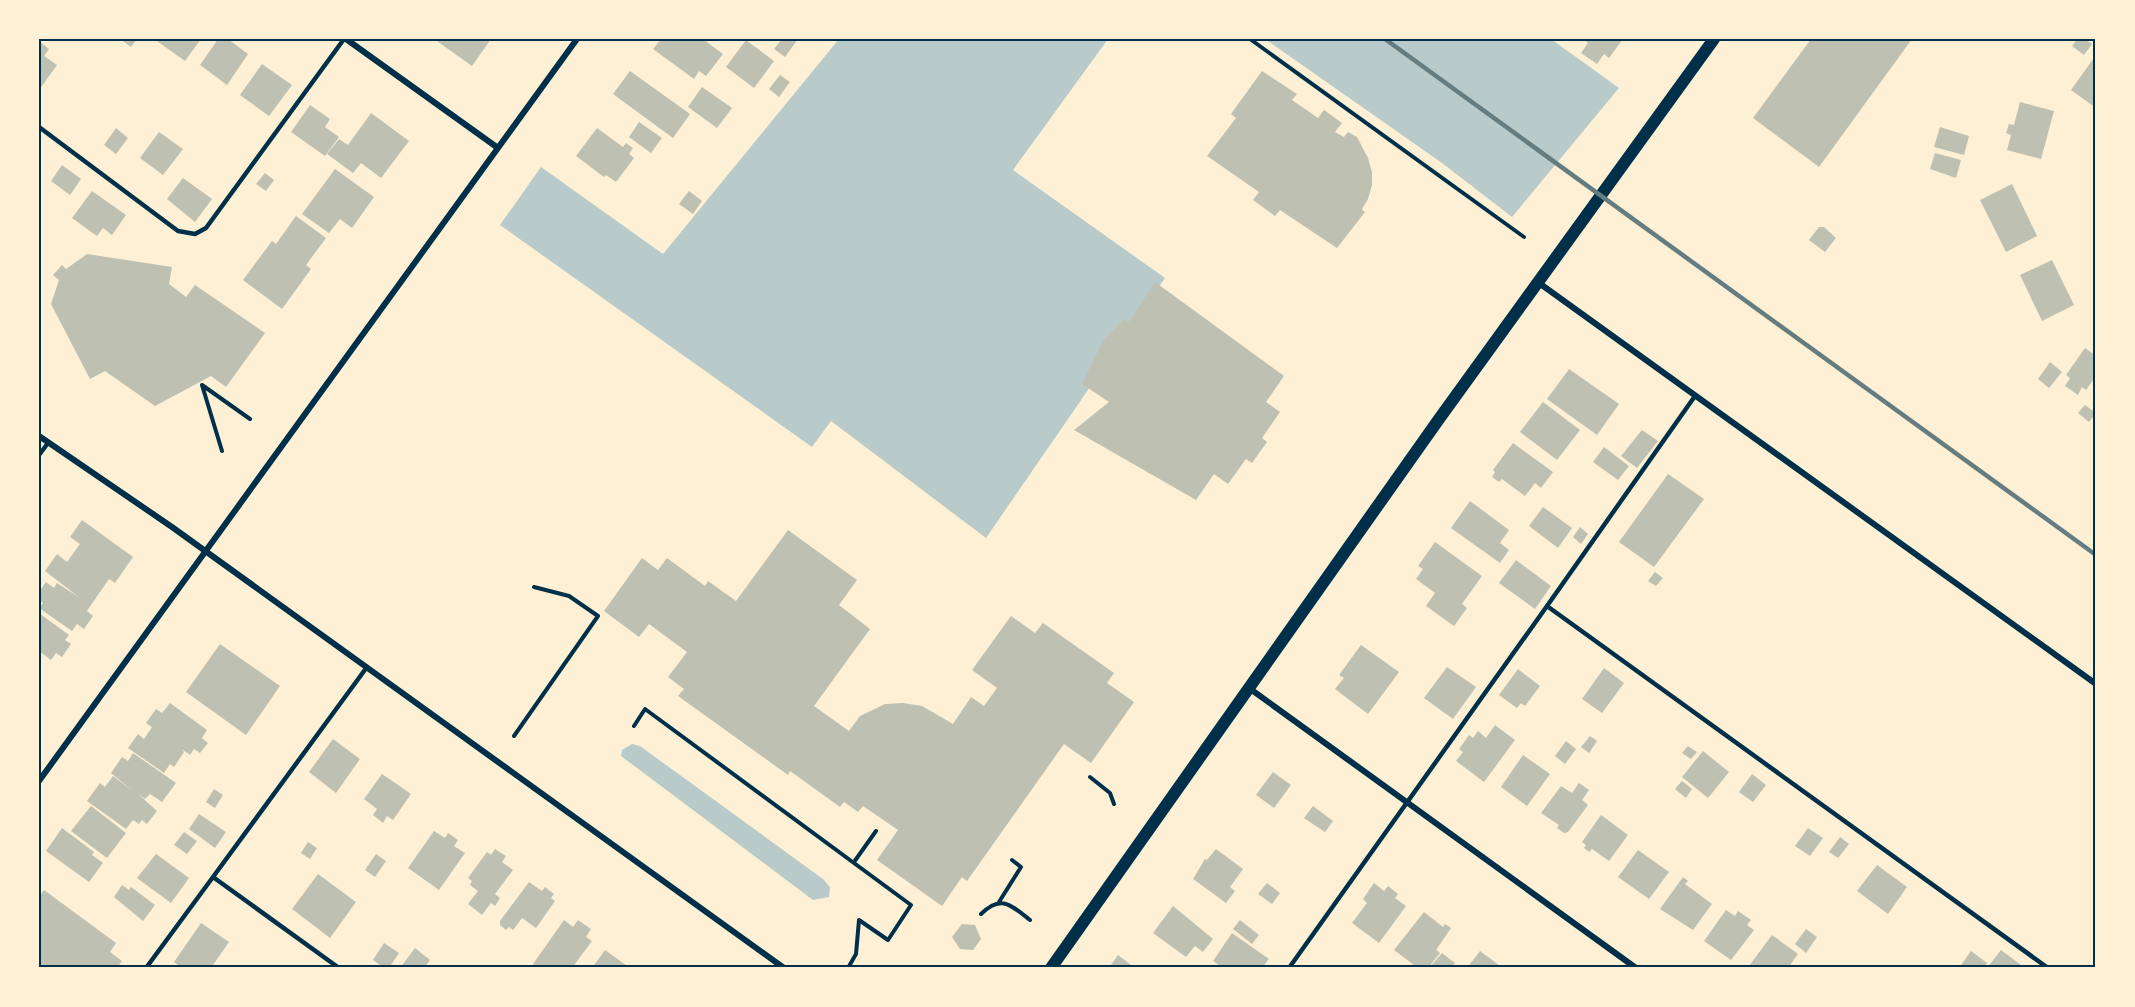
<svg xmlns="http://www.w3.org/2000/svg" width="2135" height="1007" viewBox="0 0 2135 1007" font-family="'Times New Roman',serif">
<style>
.green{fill:#b9caca}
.building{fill:#bec0b2}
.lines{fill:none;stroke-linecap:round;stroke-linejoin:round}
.path{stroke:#003049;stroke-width:4}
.service{stroke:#003049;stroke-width:4.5}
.minor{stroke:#003049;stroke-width:6}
.secondary{stroke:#003049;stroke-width:12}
.rail{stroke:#657d81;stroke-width:4.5}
.neatline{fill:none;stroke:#003049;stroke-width:2}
</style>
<rect width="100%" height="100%" fill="#fdf0d5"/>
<!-- green -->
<path class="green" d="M839,39H1108L1013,170L1165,278L986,538L831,421L812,447L500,225L541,167L663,254Z
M1265,39H1551L1619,88L1512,217L1442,163Z
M632,744L640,746L823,879L830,887L829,897L813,900L621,756L622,750Z"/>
<!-- building -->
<path class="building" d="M120,39H137L131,47Z
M154,39H201L185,61Z
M218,39H228L248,54L227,85L200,65Z
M434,39H491L472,66Z
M661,39H703L723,54L706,76L699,71L694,79L653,49Z
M782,39H798L785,57L774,49Z
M1583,39H1623L1609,58L1604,54L1597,64L1581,53L1588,43Z
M1811,39H1912L1819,167L1753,118Z
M2077,39H2085L2092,44L2084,55L2072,46Z
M746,40L774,61L754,88L726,67Z
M39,41L49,49L44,56L57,65L39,90Z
M2096,55V108L2071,90Z
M262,64L292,85L269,116L240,95Z
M630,71L690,114L673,138L613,94Z
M1262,71L1297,94L1292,100L1318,118L1324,110L1342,123L1335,132L1344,137L1348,132L1357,137L1368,158L1372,172V185L1368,199L1362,209L1365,212L1337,248L1280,210L1275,216L1253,200L1259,192L1207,156L1236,118L1231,114Z
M780,75L790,82L779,97L769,89Z
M702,87L732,108L717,128L688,107Z
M2020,102L2054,111L2041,159L2007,150L2011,135L2006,133L2009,124L2014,125Z
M310,105L330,119L325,127L339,137L325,156L291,132Z
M371,113L409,141L381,178L361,163L353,173L327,154L339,139L348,145Z
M639,122L662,138L651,153L629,137Z
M1940,127L1969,136L1964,155L1934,147Z
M116,128L128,138L116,154L104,145Z
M597,128L623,147L626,143L633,148L629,154L634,158L616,182L606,175L604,177L576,156Z
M159,132L183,149L163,175L140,158Z
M1935,153L1961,160L1956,178L1930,169Z
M62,165L81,179L70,195L51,181Z
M335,169L374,197L352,228L340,219L329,233L302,214Z
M265,173L274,180L266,191L256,184Z
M183,178L212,199L195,222L167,199Z
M2012,184L2037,236L2006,252L1980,200Z
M92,191L126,215L112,235L103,228L97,236L72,218Z
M689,191L702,201L693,214L679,204Z
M296,216L326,238L306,265L311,269L282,309L243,280L272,241L276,244Z
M1819,227H1824L1836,238L1825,252L1809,240Z
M87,254L172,267L169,284L186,297L195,285L265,333L226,387L211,376L155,406L105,371L90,379L51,304L59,280L53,275L62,265L66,269Z
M2052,260L2074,305L2042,321L2020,275Z
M1155,282L1284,376L1266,402L1280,412L1262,438L1267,442L1252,463L1246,459L1228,484L1214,474L1196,500L1074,430L1109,402L1082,384L1104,339L1124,319L1129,322Z
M2085,348L2096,356V376L2086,390L2082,387L2078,395L2065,386L2070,378L2066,375Z
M2050,362L2062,372L2049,388L2038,379Z
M1569,369L1619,404L1597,435L1547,399Z
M1543,402L1580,430L1557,460L1520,432Z
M2085,405L2096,413L2089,422L2078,413Z
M1642,430L1658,441L1637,468L1621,456Z
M1513,443L1553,472L1541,488L1535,483L1525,496L1502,479L1499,482L1492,477L1495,472L1493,470Z
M1604,447L1629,466L1618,480L1593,462Z
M1668,474L1704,499L1654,567L1619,542Z
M1470,501L1509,530L1500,543L1509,550L1500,563L1451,528Z
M1543,507L1572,528L1558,548L1529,526Z
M82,520L133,557L115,583L109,579L91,605L87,611L93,616L84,629L77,624L72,631L39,608L43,603L39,600V592L46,582L54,588L57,583L80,598L45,571L57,554L67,562L80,544L70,537Z
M1580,527L1588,534L1581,544L1573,537Z
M788,530L857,580L839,605L870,629L814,706L849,731L860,716L885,704L903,703L922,706L953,724L971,697L984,706L997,688L972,670L1011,616L1035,633L1043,623L1114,673L1107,683L1134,702L1091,763L1064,744L967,881L962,877L942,906L877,860L898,830L863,806L858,812L844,802L840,807L790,771L788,775L678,696L684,689L668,677L687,652L649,624L639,637L604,611L642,558L658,570L667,558L705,586L708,581L736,601Z
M1435,542L1482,576L1462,604L1467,608L1454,626L1426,606L1435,593L1416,579L1423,569L1418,566Z
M1516,560L1551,586L1535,609L1499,583Z
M1655,572L1663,578L1656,586L1648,581Z
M39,613L69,635L65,640L71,644L62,657L56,653L51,660L39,651Z
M220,644L280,686L246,735L186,692Z
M1361,645L1399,672L1368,714L1335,689L1344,678L1339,675Z
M1447,667L1476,687L1453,719L1424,698Z
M1604,668L1624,683L1602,713L1582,699Z
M1518,669L1540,686L1525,706L1521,703L1517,708L1499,695Z
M170,703L207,730L202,738L208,743L200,753L194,749L190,755L182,749L184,752L174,767L170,764L164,773L128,748L138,734L144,739L152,727L146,723L156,709L162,713Z
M1495,725L1515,740L1484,782L1456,761L1463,752L1459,749L1469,735L1473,738L1478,731L1486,738Z
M1590,736L1597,741L1589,753L1581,747Z
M333,739L360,759L336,793L309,772Z
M1566,741L1576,749L1565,764L1555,756Z
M1688,746L1697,752L1691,759L1682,753Z
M1703,751L1729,772L1708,798L1682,777Z
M133,753L176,783L162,802L150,794L145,799L137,793L157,811L147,824L142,820L139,824L133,820L126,829L87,801L100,783L105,787L113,776L133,791L111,773L122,757L128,761Z
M1523,755L1550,774L1527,806L1501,787Z
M1273,772L1291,785L1274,808L1256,795Z
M382,774L411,794L393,820L387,816L383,823L373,815L377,809L364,799Z
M1752,774L1766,785L1753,802L1739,792Z
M1682,781L1692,789L1686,798L1675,789Z
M1579,783L1589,790L1582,800L1588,805L1568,832L1564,833L1557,828L1559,825L1541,813L1561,786L1572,793Z
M214,789L223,795L215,808L206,802Z
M91,806L126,833L107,858L71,831Z
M1313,806L1333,821L1325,832L1304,818Z
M199,814L226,832L215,848L189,829Z
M1601,815L1628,835L1609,861L1592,849L1589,852L1584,848L1586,845L1582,842Z
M62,828L94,852L92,855L103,863L89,882L46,851Z
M1808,828L1823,838L1810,856L1795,846Z
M434,831L445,838L448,833L458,840L454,846L465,853L439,890L408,868Z
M184,832L197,841L187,854L174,845Z
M1840,837L1849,844L1838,858L1829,852Z
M308,842L317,848L310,859L301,853Z
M495,849L506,856L502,862L513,870L495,894L500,898L495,906L491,903L482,915L468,904L478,891L470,885L472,881L468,878L487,852L491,855Z
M1216,849L1243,869L1230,887L1235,891L1226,903L1193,879L1205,859L1207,860Z
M1638,850L1669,872L1649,899L1618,877Z
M156,854L189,878L171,903L137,878Z
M376,854L386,861L375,877L365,870Z
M1877,865L1907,887L1888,914L1857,891Z
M318,874L356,902L330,938L292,909Z
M1683,877L1688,881L1685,884L1712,904L1693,930L1660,909Z
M529,882L542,891L545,887L554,894L551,898L555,901L536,928L522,918L513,930L509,927L506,930L500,925V921Z
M1267,883L1280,893L1272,904L1258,894Z
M1374,883L1384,891L1388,886L1398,894L1395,898L1406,906L1379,943L1352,923L1367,903L1363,899Z
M122,885L129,890L131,887L155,905L143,921L114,897Z
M44,890L116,943L110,952L122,961L117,968H39V897Z
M1173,906L1213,939L1203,952L1195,946L1186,957L1153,933Z
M1726,910L1735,916L1738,911L1751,920L1747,925L1754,930L1731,960L1704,941Z
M1424,912L1443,927L1445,924L1451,928L1436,950L1440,953L1428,968H1418L1394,950Z
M564,920L573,927L578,920L591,929L586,937L592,941L572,968H538L533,964Z
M1240,920L1259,935L1252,944L1233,929Z
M201,923L229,942L211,968H182L174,962Z
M962,924L975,925L981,939L973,950L960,949L952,937Z
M1806,929L1817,937L1806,953L1795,944Z
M1232,933L1269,959L1262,968H1223L1213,961Z
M1772,935L1798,954L1788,968H1752L1749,966Z
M384,943L399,953L389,968H384L373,960Z
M415,948L430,960L424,968H400Z
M605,950L630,968H592Z
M2001,950L2025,968H1987Z
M1480,951L1503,968H1467Z
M1971,951L1987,963L1983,968H1959Z
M1442,953L1455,963L1451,968H1429Z
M1118,955L1135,968H1109Z"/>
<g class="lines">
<!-- path -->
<path class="path" d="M1250,39L1524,237
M222,451L202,385L250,419
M634,726L645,709L911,905L888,940L859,920L856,954L848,968
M514,736L598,616L569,596L534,587
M1090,777L1110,793L1114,804
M854,862L876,831
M999,902L1021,867L1012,860
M981,914C1001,894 1011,905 1030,920"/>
<!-- service -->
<path class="service" d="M39,127L178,231L195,234L206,228L344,39
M1695,396L1547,606L2048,968
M39,455L48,443
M146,968L213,877
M339,968L213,877L367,667
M1289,968L1547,606"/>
<!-- minor -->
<path class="minor" d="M346,39L498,148
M1539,283L2096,684
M39,436L172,527L784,968
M1249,688L1636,968
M39,781L577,39"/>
<!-- secondary -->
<path class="secondary" d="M1051,968L1439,419L1714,39"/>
<!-- rail -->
<path class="rail" d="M1385,39L2096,555"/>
</g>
<!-- border -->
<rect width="2135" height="1007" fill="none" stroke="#fdf0d5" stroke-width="81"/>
<rect x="40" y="40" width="2054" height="926" class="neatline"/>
</svg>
